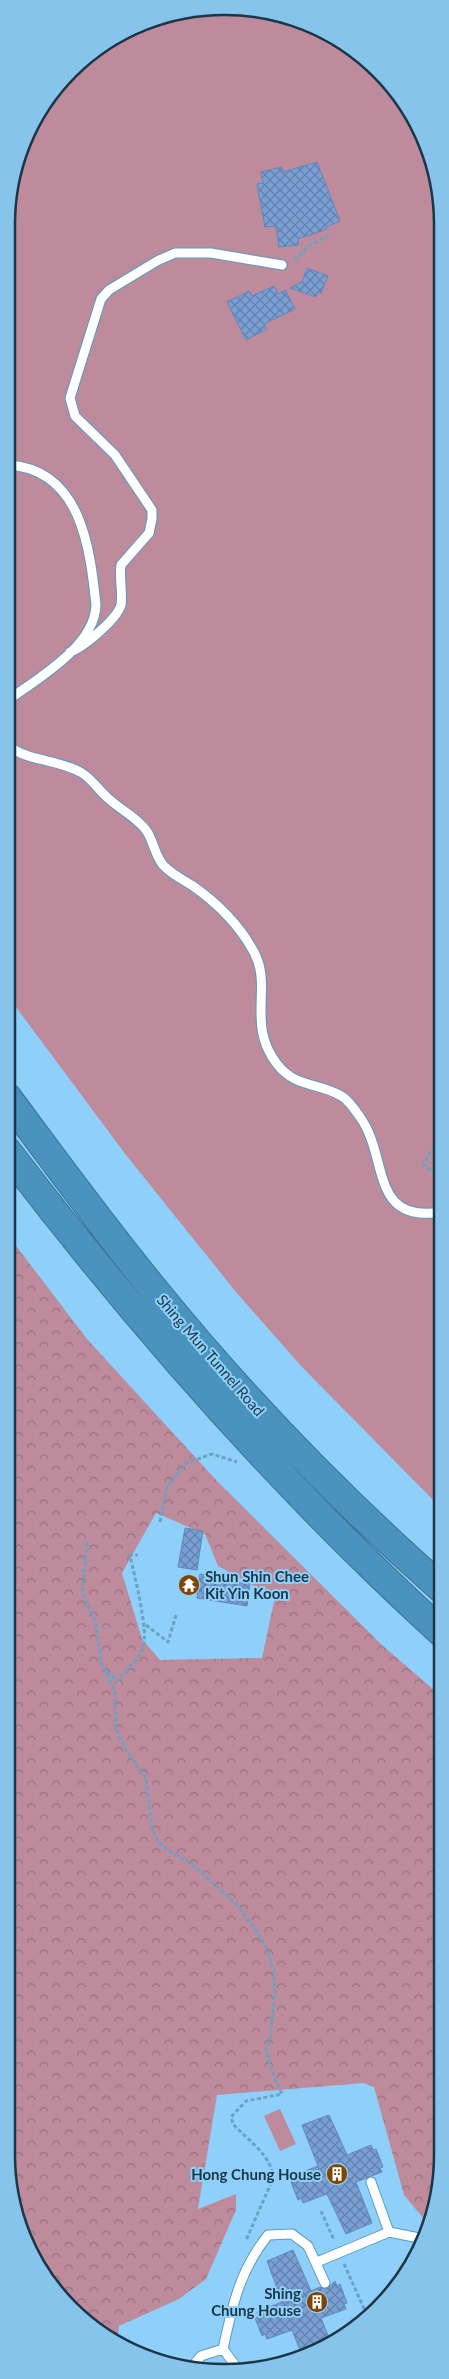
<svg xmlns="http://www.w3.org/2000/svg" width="449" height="2379" viewBox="0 0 449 2379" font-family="Lato,sans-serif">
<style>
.green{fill:#bd8b9c}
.forest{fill:url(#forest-crowns);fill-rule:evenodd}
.building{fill:url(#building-cross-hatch);stroke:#6388bb}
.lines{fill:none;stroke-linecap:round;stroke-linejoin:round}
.lane-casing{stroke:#5a9bc2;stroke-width:11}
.highway-casing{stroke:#3a7294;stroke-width:30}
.path{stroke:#6ba1c3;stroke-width:3;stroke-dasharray:4 2.5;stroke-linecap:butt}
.lane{stroke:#fff;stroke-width:9}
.highway{stroke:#4a93be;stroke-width:28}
.labels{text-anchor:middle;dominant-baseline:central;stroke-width:4;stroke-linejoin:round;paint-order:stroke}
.street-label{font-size:15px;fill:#1b3646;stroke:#8fd0fa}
.poi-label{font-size:15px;font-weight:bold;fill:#1b3646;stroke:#8fd0fa;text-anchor:end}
.rim{fill:none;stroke:#1b3646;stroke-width:2.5}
</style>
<defs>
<pattern id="forest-crowns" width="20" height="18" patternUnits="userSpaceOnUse" patternTransform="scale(1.25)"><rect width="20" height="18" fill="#bd8b9c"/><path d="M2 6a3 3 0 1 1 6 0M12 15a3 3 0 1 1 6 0" fill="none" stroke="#997281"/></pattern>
<pattern id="building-cross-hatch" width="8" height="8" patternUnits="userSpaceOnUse" patternTransform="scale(1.25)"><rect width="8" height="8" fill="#799fd3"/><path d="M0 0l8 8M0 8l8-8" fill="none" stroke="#6282ad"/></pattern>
</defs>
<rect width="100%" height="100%" fill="#8fd0fa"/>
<!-- green -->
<path class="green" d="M253,8L321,29L379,70L426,141L442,210L441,1508L302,1367L236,1292L126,1155L7,995L8,196L35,116L91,52L168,14Z
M280,2109L296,2144L280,2151L264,2116Z"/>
<!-- forest -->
<path class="forest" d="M7,1234L87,1339L217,1481L383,1646L441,1696V2183L430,2220L424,2219L404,2195L374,2087L364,2083L217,2095L198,2209L236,2194V2210L206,2279L179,2299L119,2326L117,2340L70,2309L23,2238L6,2154ZM156,1513L205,1534L218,1566L275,1597L262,1658L160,1660L142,1639L122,1573Z"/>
<!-- building -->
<path class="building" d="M317,162L340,221L326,227L327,229L298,239V245L279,247L276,226L265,227L257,184L263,183L261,172L282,167L283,172Z
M307,268L328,276L321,293L317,292L316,297L290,288L302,282Z
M274,286L278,294L285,290L295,309L264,324L267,329L246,340L227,302L249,291L252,296Z
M185,1528L203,1531L197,1570L178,1567Z
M200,1574L237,1580L236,1582L250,1584L247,1606L197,1598Z
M329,2115L347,2155L371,2145L373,2150L376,2149L383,2167L380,2168L382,2172L356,2182L372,2223L346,2234L327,2194L303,2203L301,2198L298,2200L291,2182L294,2181L292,2176L318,2166L302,2125Z
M293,2250L311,2291L320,2287L327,2289L335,2281L337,2286L340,2284L347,2303L344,2304L346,2309L321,2318L329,2338L326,2340L327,2343L306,2354L304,2349L300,2350L292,2330L267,2339L265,2334L262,2336L255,2318L258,2317L257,2312L282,2302L267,2261Z"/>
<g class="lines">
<!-- lane casing -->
<g class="lane-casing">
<path id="lane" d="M70,652C84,647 117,619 121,605C123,592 119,578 121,565L149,533L152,519V510L115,455L75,416L70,398L101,299L109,290L157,261L175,253H211L282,265
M8,700C37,679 95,646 96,605C90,548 81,469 8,465
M8,746C30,762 59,759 82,773C93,780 99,791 109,799C121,810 136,817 146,830C154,841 155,858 165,867C173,875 184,880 193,886C217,903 240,926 254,952C273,987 246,1024 277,1064C296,1089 321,1082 343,1097C350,1102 355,1110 360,1117C389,1157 369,1224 442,1212
M371,2182L389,2232
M317,2262L389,2232L424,2239
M223,2349C233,2304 239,2272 268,2235L292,2234L308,2246L325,2283
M223,2349L238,2369
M191,2368L201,2356L223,2349"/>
</g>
<!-- highway casing -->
<g class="highway-casing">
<path id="highway" d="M7,1097C56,1163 104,1229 156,1292C242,1398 339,1498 441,1588
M7,1151C139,1324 280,1485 441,1632"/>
</g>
<!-- path -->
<path class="path" d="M294,260L310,245L330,235
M442,1176L425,1167L424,1163L442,1134
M160,1522L167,1487L186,1463L212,1454L237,1462
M87,1542L82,1592L96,1623L101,1662L115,1692L116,1730L127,1751L146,1778L152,1828L158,1842L169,1851L192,1864L236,1904L254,1927L268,1950L274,1974L275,1993L270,2039L266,2050L271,2069L282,2094L246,2101L231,2117L233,2124C247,2140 276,2158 272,2181L246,2240
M146,1625L168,1642L176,1615
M107,1671L117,1681C126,1671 139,1660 143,1647C149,1631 134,1575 130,1555H138
M321,2211L334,2240
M344,2264L366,2313
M356,2326L366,2313L374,2312"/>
<!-- lane -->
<use href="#lane" class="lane"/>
<!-- highway -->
<use href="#highway" class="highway"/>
</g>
<!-- icons -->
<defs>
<g id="temple-disc" transform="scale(1.125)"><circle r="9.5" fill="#824403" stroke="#8fd0fa"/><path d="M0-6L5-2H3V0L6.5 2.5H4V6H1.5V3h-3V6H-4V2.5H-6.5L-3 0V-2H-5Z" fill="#fff"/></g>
<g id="building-disc" transform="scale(1.125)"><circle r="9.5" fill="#824403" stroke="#8fd0fa"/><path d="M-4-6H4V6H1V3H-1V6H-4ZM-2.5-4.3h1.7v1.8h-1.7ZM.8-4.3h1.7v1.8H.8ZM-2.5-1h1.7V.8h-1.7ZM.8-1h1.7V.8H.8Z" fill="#fff"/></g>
</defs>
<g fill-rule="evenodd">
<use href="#temple-disc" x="189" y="1585"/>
<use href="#building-disc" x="337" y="2174"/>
<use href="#building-disc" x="317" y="2302"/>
</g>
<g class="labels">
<!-- street labels -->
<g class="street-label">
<text transform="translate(211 1355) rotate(49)">Shing Mun Tunnel Road</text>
</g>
<!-- poi labels -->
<g class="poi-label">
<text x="205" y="1576" text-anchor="start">Shun Shin Chee<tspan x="205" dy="17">Kit Yin Koon</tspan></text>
<text x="321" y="2174">Hong Chung House</text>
<text x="301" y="2293">Shing<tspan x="301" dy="17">Chung House</tspan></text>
</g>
</g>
<!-- crop -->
<path d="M0 0H449V2379H0ZM224 15H225A209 209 0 0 1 434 224V2155A209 209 0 0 1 225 2364H224A209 209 0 0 1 15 2155V224A209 209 0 0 1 224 15Z" fill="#86c4ec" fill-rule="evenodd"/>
<path class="rim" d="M224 15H225A209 209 0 0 1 434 224V2155A209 209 0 0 1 225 2364H224A209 209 0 0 1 15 2155V224A209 209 0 0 1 224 15Z"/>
</svg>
